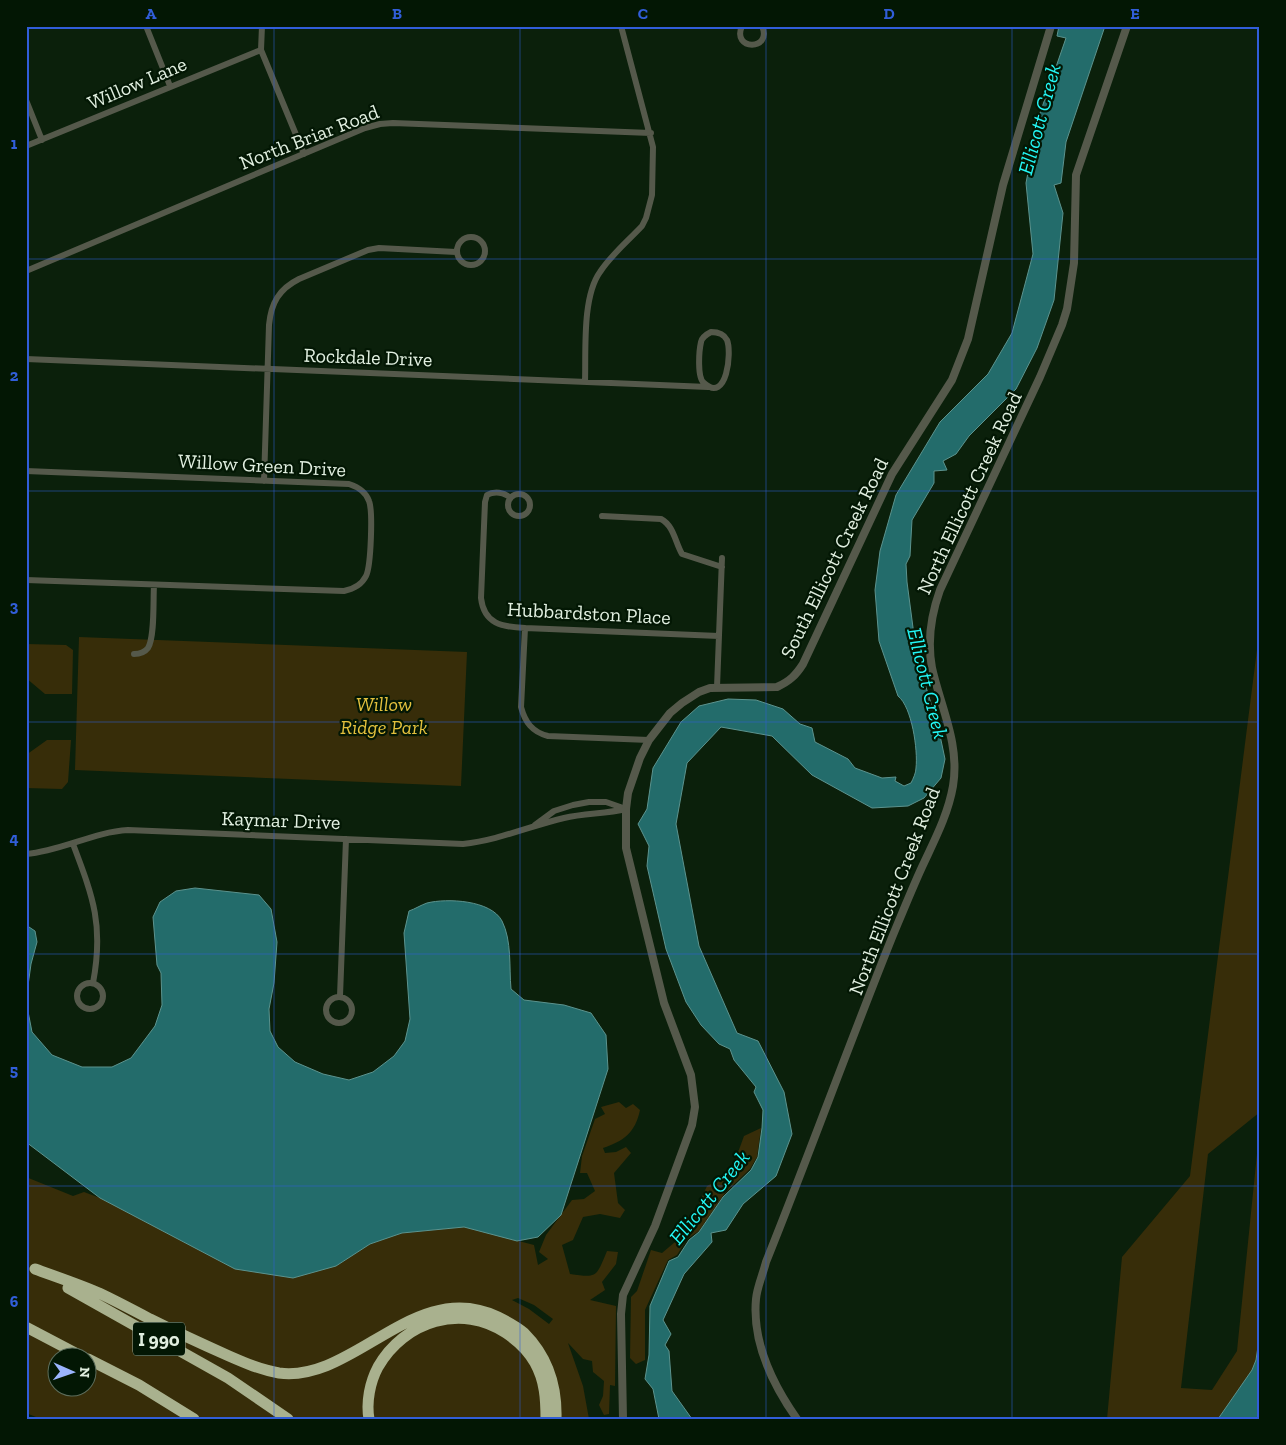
<svg xmlns="http://www.w3.org/2000/svg" width="1286" height="1445" viewBox="0 0 1286 1445" font-family="'Zilla Slab',serif">
<style>
.green{fill:#372d09;fill-rule:evenodd}
.water{fill:#236c6b;stroke:#5c938e}
.lines{fill:none;stroke-linecap:round;stroke-linejoin:round}
.minor{stroke:#55594b;stroke-width:6}
.tertiary{stroke:#55594b;stroke-width:8}
.motorway{stroke:#a9b18e;stroke-width:11}
.grid{fill:none;stroke:#315ed9;stroke-width:1;stroke-opacity:0.55}
.labels{text-anchor:middle;dominant-baseline:central;stroke-width:4.5;stroke-linejoin:round;paint-order:stroke}
.shield{fill:#031704;stroke:#9eae9e;stroke-width:1}
.shield-label{font-size:19px;font-weight:bold;fill:#e1efe0}
.street-label{font-size:20px;fill:#e1efe0;stroke:#031704}
.park-label{font-size:20px;font-style:italic;fill:#e3c03d;stroke:#031704}
.water-label{font-size:21px;font-style:italic;fill:#23f7f6;stroke:#031704}
.neatline{fill:none;stroke:#315ed9;stroke-width:2}
.grid-label{font-size:16px;text-anchor:middle;font-weight:bold;fill:#315ed9}
</style>
<rect width="100%" height="100%" fill="#0b200b"/>
<!-- green -->
<path class="green" d="M1260,626V1112L1208,1154L1181,1388L1212,1390L1237,1351L1260,1124V1333L1256,1360L1252,1370L1218,1419H1107L1122,1257L1190,1176Z
M79,637L467,652L461,786L75,770Z
M26,644L66,645L73,650L72,694H45L26,678Z
M47,740H71L68,782L62,789L26,788V755Z
M619,1102L626,1108L633,1104L640,1110C635,1133 624,1141 603,1148L605,1153L616,1152L626,1147L631,1153L614,1173L618,1203L625,1210L620,1218L600,1214L583,1217L573,1240L562,1245L570,1274C598,1278 596,1277 607,1251L618,1252L616,1264L602,1282L605,1290L590,1300L616,1306L615,1386L610,1385L609,1414L604,1415L599,1405L603,1396L604,1381L593,1372L592,1361L583,1359L568,1343L583,1386L589,1419H41L26,1413V1177L73,1196L84,1192L100,1198L235,1269L336,1266L370,1244L402,1233L464,1227L534,1245L538,1265L548,1259L539,1252L546,1235L572,1200L584,1199L595,1191L587,1173H580L582,1156L595,1119L605,1114L601,1107ZM518,1298L534,1305L553,1319L549,1324L529,1309L512,1300ZM58,1358H88V1388H58Z
M761,1128L757,1157L750,1169L725,1193L699,1231L687,1239L677,1255L668,1260L645,1310V1360L636,1364L630,1358L631,1297L637,1291L651,1250L662,1253L675,1242L688,1227L707,1186L726,1176L737,1167L736,1158L744,1136Z"/>
<!-- water -->
<path class="water" d="M1059,26H1105L1066,142L1061,183L1054,185L1063,213L1054,300L1037,348L1016,389L969,436L956,454L943,461L947,470L934,471V483L912,520L910,556L906,564L907,582L917,658L938,726L945,759L941,778L924,798L908,806L872,808L812,775L772,736L721,727L687,763L676,824L699,946L737,1033L758,1041L784,1092L792,1134L776,1176L743,1204L726,1230L711,1233L712,1242L684,1274L663,1320L671,1334L665,1345L669,1351L672,1391L692,1419H659L653,1389L645,1379L649,1355L650,1306L669,1261L678,1257L689,1240L699,1232L723,1197L751,1170L758,1157L762,1128L763,1110L754,1092L756,1087L734,1060L730,1049L719,1044L701,1025L686,1002L666,949L647,866L649,846L638,824L647,809L653,768L681,722L699,706L728,699L756,700L783,709L800,724L812,728L815,742L848,759L855,768L882,778L896,777L895,781L904,786L911,783C913,779 916,773 916,768C918,750 912,707 898,696L879,641L875,590L880,551L896,495L940,422L988,374L1012,333L1033,254L1026,183L1038,119L1066,38L1057,36Z
M195,888L259,895L271,909L277,942L274,983L269,1009L270,1031L278,1047L295,1062L323,1074L349,1080L373,1072L394,1056L405,1041L410,1019L404,933L409,911C415,909 421,905 427,903C447,898 491,900 502,921C512,941 509,967 511,989L524,1000L564,1005L591,1013L606,1035L608,1069L561,1215L538,1237L517,1241L464,1227L402,1233L370,1244L336,1266L293,1278L235,1269L100,1198L26,1142V1001L32,1032L52,1055L82,1067H112L131,1058L155,1026L162,1005L161,973L157,965L153,917L160,902L176,891Z
M26,925L35,931L37,942L31,964L26,1000Z
M1260,1333V1419H1218L1252,1370L1256,1360Z"/>
<g class="lines">
<!-- minor -->
<path class="minor" d="M146,26L170,86
M262,26L261,50L304,154
M742,26C731,51 773,51 762,26
M26,100L42,140
M26,146L261,50
M457 251a14 14 0 1 1 28 0a14 14 0 1 1-28 0Z
M26,271L365,128L380,124L393,123L651,133
M711,332C718,332 724,334 727,340C732,352 727,404 704,383C697,378 699,351 701,342C702,337 707,334 711,332Z
M26,359L708,387
M585,382C586,351 582,297 600,272C611,255 628,241 642,226L646,218L652,195L653,147L621,26
M26,471L349,484C358,487 366,492 369,501C373,511 371,566 366,576C362,584 354,589 344,591L26,580
M264,481L269,325C271,303 279,289 299,279L368,250L379,248L456,252
M508 505a11 11 0 1 1 22 0a11 11 0 1 1-22 0Z
M510,498C505,492 494,491 487,495L485,502L481,598C484,624 502,627 525,628L719,636
M602,516L661,519C674,526 675,542 682,554L722,567
M525,628L521,707C525,722 532,732 548,736L649,740
M134,654C140,654 145,652 148,648C155,637 153,599 154,585
M717,687L722,558
M73,844C93,897 104,925 93,983
M26,854C62,851 93,832 128,830L463,844C499,840 530,826 564,818C585,813 605,814 626,809L606,802H589L573,805L554,811L535,825
M77 996a13 13 0 1 1 26 0a13 13 0 1 1-26 0Z
M340,996L346,839
M326 1010a13 13 0 1 1 26 0a13 13 0 1 1-26 0Z"/>
<!-- tertiary -->
<path class="tertiary" d="M623,1419L621,1314L623,1295L655,1226L692,1125L695,1107L691,1075L664,1003L626,848V809L628,793L640,758L649,740L670,713L682,703L699,692L710,688L777,687C790,681 796,675 803,664L892,474L952,380L968,339L1003,185L1051,26
M797,1419C773,1385 752,1342 756,1299C757,1287 763,1274 766,1262C809,1155 848,1047 891,940C901,916 911,891 922,867C934,841 948,815 953,786C960,744 941,708 932,668C927,641 931,615 940,590L1040,377L1062,325L1067,309L1074,263L1076,175L1127,26"/>
<!-- motorway -->
<path class="motorway" d="M35,1269C57,1277 78,1284 99,1293C116,1301 133,1310 150,1319C176,1332 202,1344 229,1356C245,1363 261,1370 279,1373C354,1383 415,1277 498,1317C508,1322 516,1326 524,1333C548,1357 557,1386 556,1419
M68,1288L228,1378L288,1419
M26,1327L85,1358
M88,1359L139,1385L194,1419
M369,1419C366,1402 370,1382 378,1367C404,1321 462,1303 506,1333C518,1341 528,1350 535,1363C545,1381 546,1399 546,1419"/>
</g>
<!-- grid -->
<path class="grid" d="M274,26V1419M520,26V1419M766,26V1419M1012,26V1419M26,259H1260M26,491H1260M26,722H1260M26,954H1260M26,1186H1260"/>
<g class="labels">
<!-- shield labels -->
<rect class="shield" x="133" y="1322.5" width="52" height="33" rx="4"/>
<g class="shield-label">
<text x="159" y="1339">I 990</text>
</g>
<!-- street labels -->
<g class="street-label">
<text transform="translate(137 83) rotate(-23)">Willow Lane</text>
<text transform="translate(309 137) rotate(-21)">North Briar Road</text>
<text transform="translate(368 357) rotate(2)">Rockdale Drive</text>
<text transform="translate(262 465) rotate(3)">Willow Green Drive</text>
<text transform="translate(969 493) rotate(-65)">North Ellicott Creek Road</text>
<text transform="translate(834 558) rotate(-64)">South Ellicott Creek Road</text>
<text transform="translate(589 613) rotate(3)">Hubbardston Place</text>
<text transform="translate(281 820) rotate(2)">Kaymar Drive</text>
<text transform="translate(894 891) rotate(-69)">North Ellicott Creek Road</text>
</g>
<!-- park labels -->
<g class="park-label">
<text x="384" y="704">Willow<tspan x="384" dy="23">Ridge Park</tspan></text>
</g>
<!-- water labels -->
<g class="water-label">
<text transform="translate(1039 119) rotate(-75)">Ellicott Creek</text>
<text transform="translate(928 683) rotate(76)">Ellicott Creek</text>
<text transform="translate(709 1197) rotate(-51)">Ellicott Creek</text>
</g>
</g>
<!-- border -->
<rect width="1286" height="1445" fill="none" stroke="#031704" stroke-width="55"/>
<!-- north arrow -->
<g transform="translate(72 1372) rotate(92)"><circle r="24" fill="#031704" stroke="#5c6d5c"/>
<path d="M0-4L9 19L0 12L-9 19Z" fill="#9bb4fd"/>
<text y="-8" font-size="14" font-weight="bold" text-anchor="middle" fill="#e1efe0">N</text>
</g>
<rect x="28" y="28" width="1230" height="1390" class="neatline"/>
<g class="grid-label">
<text x="151" y="19">A</text>
<text x="397" y="19">B</text>
<text x="643" y="19">C</text>
<text x="889" y="19">D</text>
<text x="1135" y="19">E</text>
<text x="14" y="149">1</text>
<text x="14" y="381">2</text>
<text x="14" y="612">3</text>
<text x="14" y="844">4</text>
<text x="14" y="1076">5</text>
<text x="14" y="1307">6</text>
</g>
</svg>
